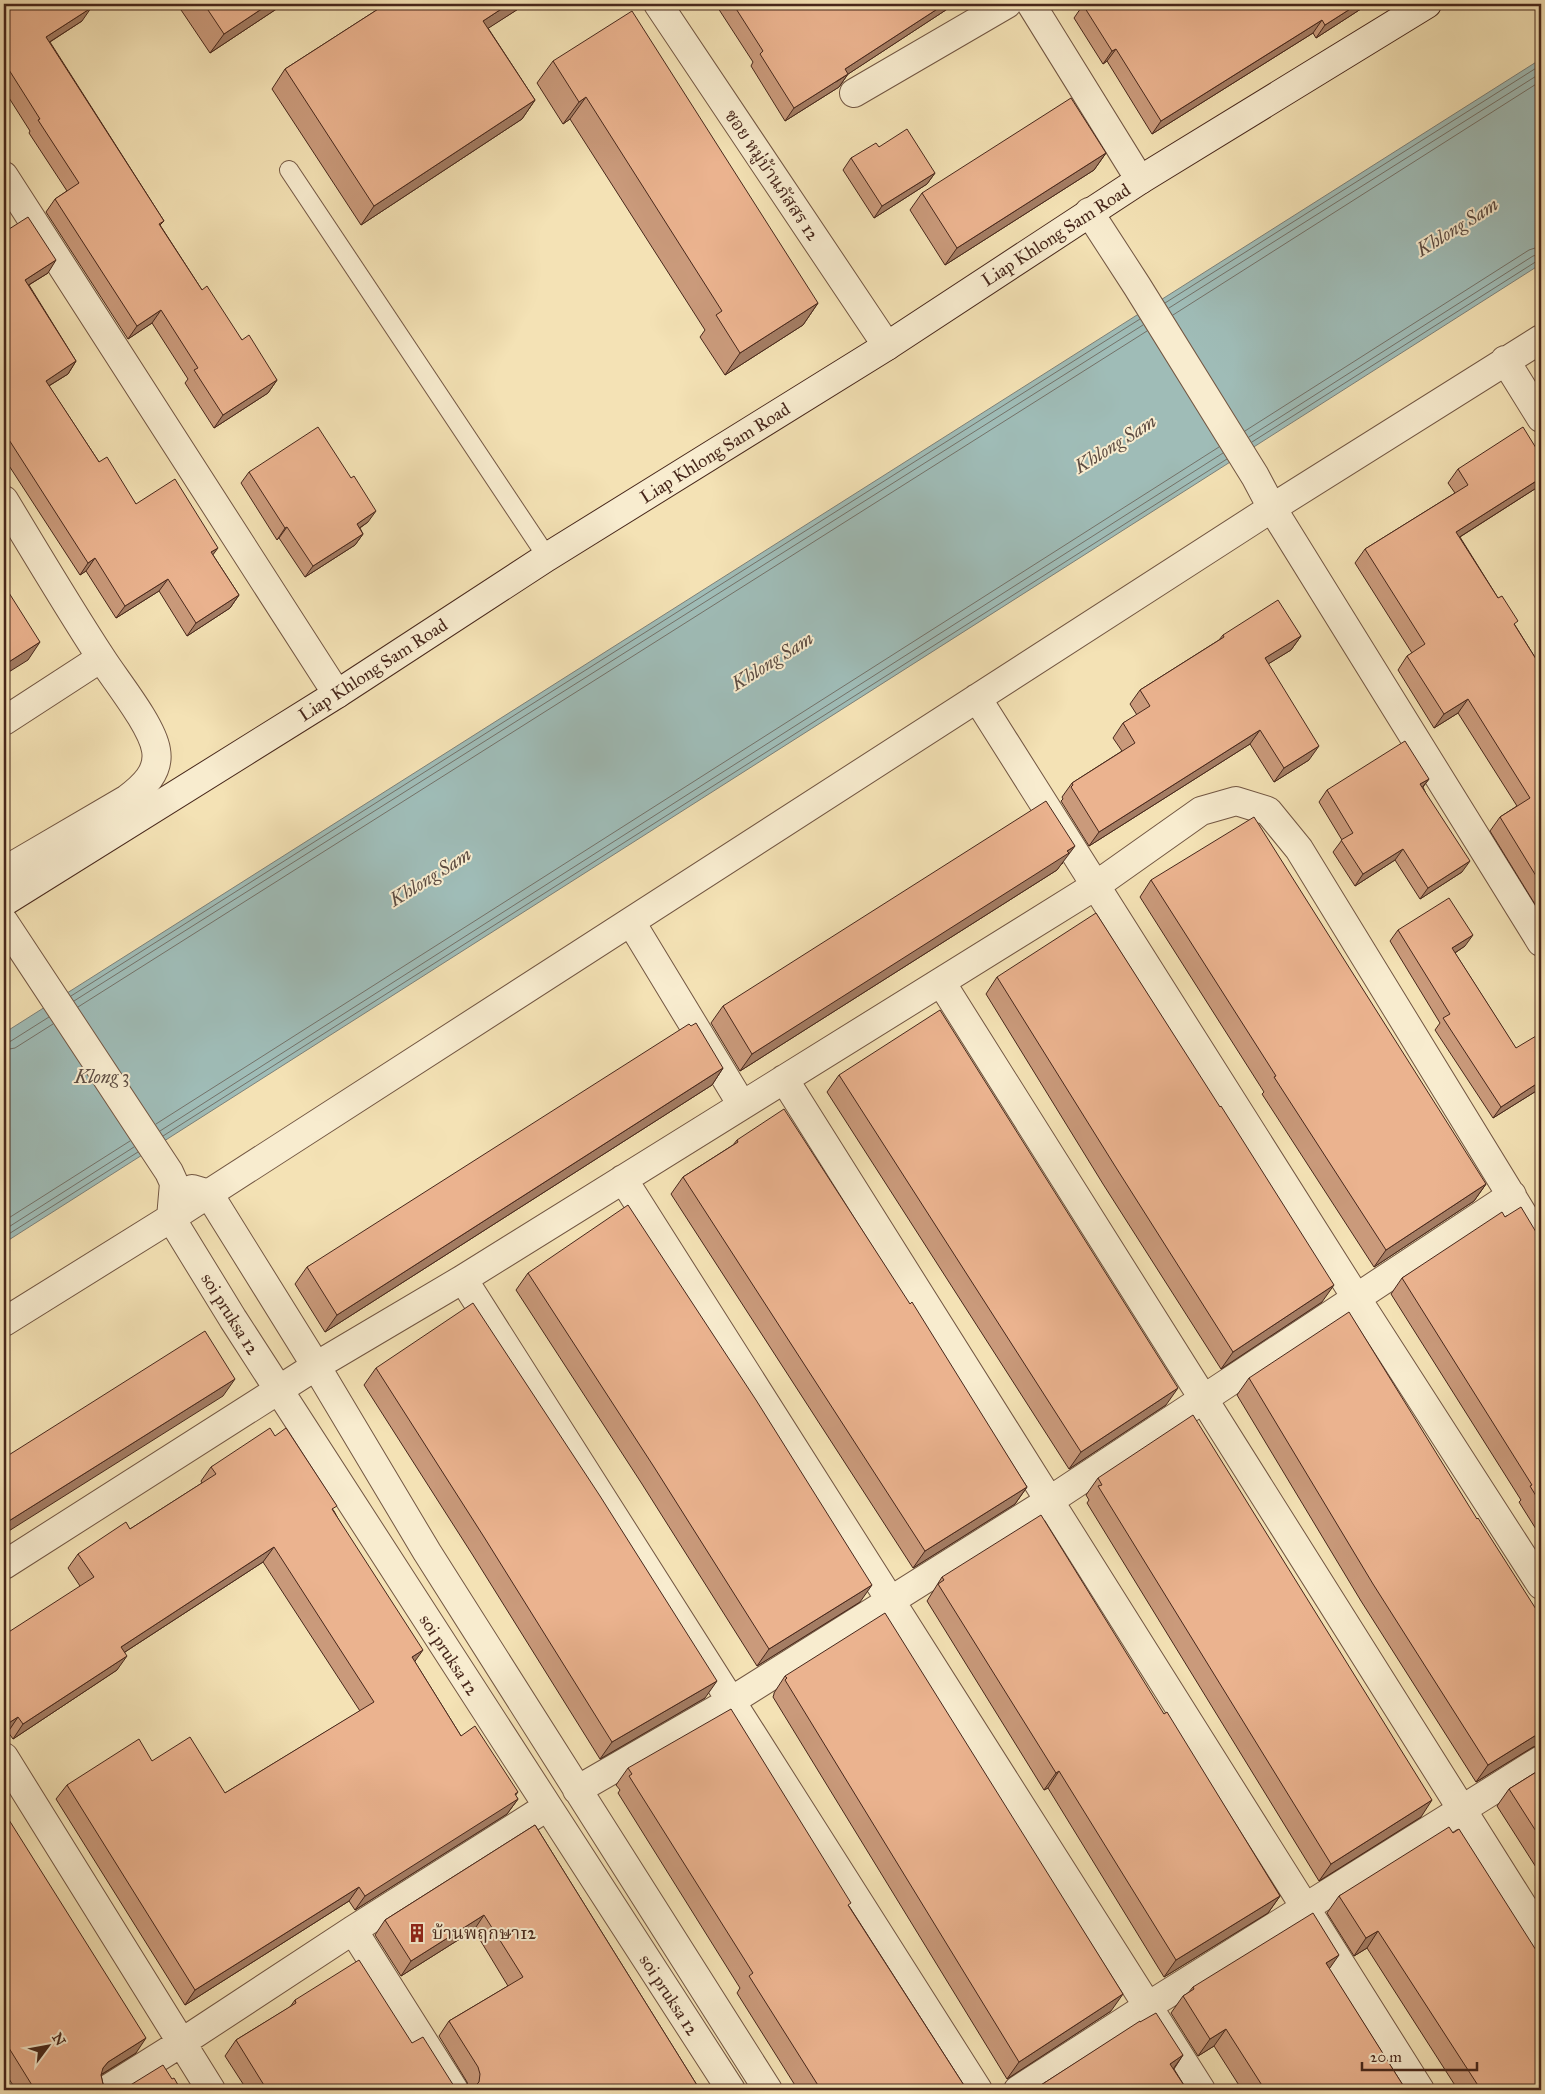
<svg xmlns="http://www.w3.org/2000/svg" width="1545" height="2094" viewBox="0 0 1545 2094" font-family="'IM FELL Great Primer','Noto Serif Thai',serif">
<style>
.water{fill:#9fbcb7;stroke:#7c8079}
.lines{fill:none;stroke-linecap:round;stroke-linejoin:round}
.shore{stroke:#737269;stroke-width:1}
.lane-casing{stroke:#725642;stroke-width:20}
.street-casing{stroke:#725642;stroke-width:30}
.secondary-casing{stroke:#47271b;stroke-width:30}
.lane{stroke:#f8eccf;stroke-width:18}
.street{stroke:#f8eccf;stroke-width:28}
.secondary{stroke:#f8eccf;stroke-width:28}
.wall{fill:#ca9a7b;stroke:#47271b}
.shaded-wall{fill:#a47d64;stroke:#47271b}
.building{fill:#ebb38f;stroke:#47271b}
.labels{text-anchor:middle;dominant-baseline:central;stroke-width:4;stroke-linejoin:round;paint-order:stroke}
.street-label{font-size:18px;fill:#47271b;stroke:#f8eccf}
.poi-label{font-size:18px;fill:#47271b;stroke:#f8eccf;text-anchor:start}
.water-label{font-size:19px;font-style:italic;fill:#5d4c42;stroke:#f8eccf}
</style>
<rect width="100%" height="100%" fill="#f4e2b5"/>
<filter id="stains"><feTurbulence type="fractalNoise" baseFrequency=".004" numOctaves="4"/><feColorMatrix values="0 0 0 0 .2 0 0 0 0 .09 0 0 0 0 .02 0 0 0 .5 -.17"/></filter>
<radialGradient id="worn" r=".72"><stop offset=".6" stop-color="#630" stop-opacity="0"/><stop offset="1" stop-color="#630" stop-opacity=".3"/></radialGradient>
<!-- water -->
<path class="water" d="M1541,59V264L4,1243V1033Z"/>
<g class="lines">
<!-- shore -->
<path class="shore" d="M1165,303L1541,65
M1169,308L1541,73
M1173,315L1541,81
M1245,431L1529,250L1541,246
M1249,437L1533,256L1541,254
M1252,442L1537,261L1541,260
M71,996L1140,319
M74,1001L1143,325
M78,1007L1147,331
M4,1043L11,1041L49,1017
M4,1050L15,1048L53,1024
M156,1124L1219,447
M160,1131L1223,453
M163,1136L1227,459
M4,1221L130,1141
M4,1230L134,1147
M4,1237L138,1152"/>
<!-- lane casing -->
<g class="lane-casing">
<path id="lane" d="M289,170L547,557"/>
</g>
<!-- street casing -->
<g class="street-casing">
<path id="street" d="M658,4L887,346
M1031,4L1140,180
M854,93L1007,4
M4,176L337,694
M1089,212L1137,286L1255,476L1272,508L1541,942
M1505,360L1541,418
M4,500C36,553 68,607 102,659C116,681 152,725 156,750C160,772 143,787 127,799L4,871
M977,698L1357,1299L1541,1585
M4,721L101,658
M4,922L169,1172L174,1183L171,1218L233,1319L731,2090
M631,922L742,1105
M941,982L1541,1935
M784,1079L1420,2090
M623,1179L1201,2090
M192,1189L209,1194L316,1366L427,1552L768,2090
M463,1279L978,2090
M4,1322L171,1218L1272,508L1541,339
M4,1565L316,1366L463,1279L1095,886L1201,811L1236,801L1268,811L1299,849L1541,1244
M4,1757L211,2090
M577,1790L731,1701L1049,1501L1512,1195
M353,1930L454,2090
M106,2090L181,2043L353,1930L547,1807
M1018,2090L1148,2006L1541,1760"/>
</g>
<!-- secondary casing -->
<g class="secondary-casing">
<path id="secondary" d="M4,902L337,694L547,557L887,346L1140,180L1427,4"/>
</g>
<!-- lane -->
<use href="#lane" class="lane"/>
<!-- street -->
<use href="#street" class="street"/>
<!-- secondary -->
<use href="#secondary" class="secondary"/>
</g>
<!-- wall -->
<path class="wall" d="M4,4L82,21L50,42L164,221L160,225L202,290L242,340L277,380L268,393L214,428L185,383L188,379L152,323L128,339L46,212L55,199L67,191L29,133L30,131L4,90Z
M177,4H284L210,53Z
M386,4H526L488,28L535,100L522,119L361,225L272,89L285,69Z
M721,4H955L848,74L839,87L785,121L751,66L753,62L718,8Z
M1083,5H1367L1316,38L1313,33L1152,134L1107,61L1103,64L1074,18Z
M553,61L818,303L803,325L725,375L700,337L705,330L570,119L563,124L537,83Z
M879,147L935,173L927,184L874,218L843,170L851,158Z
M1106,153L1094,170L945,265L910,210L922,193Z
M4,227L6,231L48,273L29,285L76,361L68,374L49,386L99,462L136,504L213,555L239,595L230,608L187,636L159,591L116,618L86,571L80,575L4,458Z
M1541,456V485L1460,537L1541,667V914L1490,831L1500,817L1517,806L1458,713L1434,728L1398,670L1407,656L1412,653L1355,563L1365,549L1455,493L1448,483L1458,469Z
M249,472L368,522L360,528L363,534L355,545L305,577L279,538L277,540L241,483Z
M1223,635L1301,636L1291,650L1268,664L1309,760L1274,782L1250,744L1089,846L1061,801L1063,799L1062,797L1072,783L1122,751L1113,738L1123,723L1137,715L1130,704L1140,690L1219,640Z
M1429,779L1423,787L1462,872L1420,899L1395,860L1355,886L1333,852L1342,840L1319,802L1327,790Z
M1063,863L1061,864L1057,870L740,1071L711,1023L723,1006Z
M1151,880L1486,1184L1474,1201L1374,1267L1262,1094L1264,1092L1140,897Z
M1398,930L1465,946L1455,953L1541,1088L1493,1118L1435,1030L1440,1023L1390,941Z
M997,977L1322,1302L1221,1369L1103,1184L986,994Z
M723,1068L712,1085L325,1332L295,1284L307,1267Z
M839,1075L1166,1405L1069,1469L827,1092Z
M737,1140L910,1304L1027,1487L1015,1504L913,1568L671,1194L683,1177L733,1145Z
M1541,1199V1214L1536,1206Z
M1505,1217L1539,1237L1541,1239V1537L1519,1502L1521,1500L1391,1294L1402,1278Z
M528,1273L860,1602L757,1666L642,1484L516,1290Z
M376,1368L705,1698L600,1759L472,1554L364,1385Z
M1249,1378L1477,1519L1540,1744L1533,1747L1476,1782L1361,1601L1237,1395Z
M275,1436L334,1511L415,1662L461,1736L518,1792L515,1795L518,1799L507,1814L355,1910L349,1901L185,2005L56,1799L67,1785L152,1761L225,1793L360,1711L263,1562L125,1652L117,1670L13,1739L8,1732L80,1586L68,1568L78,1554L130,1529L202,1483L201,1481L211,1467Z
M1098,1478L1421,1817L1319,1881L1087,1503L1089,1500L1086,1495Z
M942,1577L1164,1714L1280,1896L1268,1913L1164,1977L1048,1788L1044,1790L927,1601Z
M785,1676L1111,2011L1007,2079L773,1697L774,1694V1693Z
M628,1768L849,1906L967,2090H798L737,1993L740,1988L618,1793L620,1790L616,1785Z
M1541,1769V1875L1497,1806L1509,1789Z
M4,1812L136,2053L101,2075L103,2084L109,2089L114,2090H16L4,2071Z
M535,1825L700,2090H247L225,2056L236,2040L290,2007L295,2000L412,2043L458,2089L466,2090L469,2089L467,2082L439,2036L449,2021L508,1986L474,1930L401,1976L375,1935L385,1920Z
M1453,1833L1541,2090H1458L1367,1948L1354,1956L1327,1913L1339,1896Z
M1329,1969L1406,2090H1242L1214,2046L1198,2056L1171,2013L1183,1996L1188,1993L1193,1987Z
M1140,2022L1183,2055L1174,2069L1187,2090H1037L1041,2085Z"/>
<!-- shaded-wall -->
<path class="shaded-wall" d="M269,4H284L210,53L224,34Z
M509,4H526L470,40L483,21Z
M945,4H955L836,82L845,69Z
M1358,4H1368L1367,5L1316,38L1325,25Z
M91,8L82,21L37,50L46,37Z
M1322,20L1313,33L1152,134L1161,121Z
M1116,49L1107,61L1103,64L1112,51Z
M848,74L839,87L785,121L794,108Z
M586,97L570,119L563,124L579,102Z
M535,100L522,119L361,225L374,206Z
M1106,153L1094,170L945,265L957,248Z
M935,173L927,184L874,218L882,206Z
M56,260L48,273L17,292L25,280Z
M818,303L803,325L725,375L740,353Z
M161,310L152,323L128,339L137,326Z
M76,361L68,374L37,393L46,381Z
M277,380L268,393L214,428L223,415Z
M1541,478V485L1447,545L1456,532Z
M376,511L368,522L349,535L357,524Z
M287,527L279,538L277,540L285,528Z
M363,534L355,545L305,577L313,566Z
M218,548L209,560L211,552Z
M95,558L86,571L80,575L88,563Z
M168,579L159,591L116,618L125,606Z
M239,595L230,608L187,636L196,623Z
M1301,636L1291,650L1255,672L1265,658Z
M40,642L28,660L4,675V665Z
M1468,699L1458,713L1434,728L1444,714Z
M1260,730L1250,744L1089,846L1099,832Z
M1319,746L1309,760L1274,782L1284,768Z
M1429,779L1420,790V784Z
M1075,846L1057,870L740,1071L752,1054Z
M1403,849L1395,860L1355,886L1363,874Z
M1470,861L1462,872L1420,899L1428,888Z
M1473,935L1465,946L1444,960L1452,948Z
M723,1068L712,1085L325,1332L337,1315Z
M1541,1081V1088L1493,1118L1501,1107Z
M1486,1184L1474,1201L1374,1267L1386,1250Z
M1334,1285L1322,1302L1221,1369L1233,1352Z
M235,1379L223,1396L4,1534V1524Z
M1178,1388L1166,1405L1069,1469L1081,1452Z
M1027,1487L1015,1504L913,1568L925,1551Z
M274,1547L263,1562L111,1661L121,1647Z
M872,1585L860,1602L757,1666L769,1649Z
M423,1650L413,1664L412,1657Z
M127,1656L117,1670L13,1739L23,1724Z
M717,1681L705,1698L600,1759L612,1742Z
M18,1717L8,1732L4,1735V1726Z
M1541,1732V1745L1533,1747L1476,1782L1488,1765Z
M1059,1771L1048,1788L1044,1790L1056,1773Z
M518,1792L509,1804L518,1799L507,1814L355,1910L365,1896Z
M1432,1800L1421,1817L1319,1881L1331,1864Z
M359,1887L349,1901L185,2005L195,1990Z
M1280,1896L1268,1913L1164,1977L1176,1960Z
M484,1915L474,1930L401,1976L411,1961Z
M1378,1931L1367,1948L1354,1956L1366,1938Z
M1339,1955L1327,1972L1326,1963Z
M1123,1994L1111,2011L1007,2079L1019,2062Z
M1226,2029L1214,2046L1198,2056L1210,2039Z
M146,2038L136,2053L97,2077L103,2068L108,2062Z
M1183,2055L1171,2072L1170,2064Z"/>
<!-- building -->
<path class="building" d="M4,4H89L91,8L46,37L164,221L159,224L202,290L207,286L242,340L249,335L277,380L223,415L194,370L198,368L161,310L137,326L55,199L79,183L38,120L40,119L4,62Z
M204,4H269L224,34Z
M386,4H509L483,21L535,100L374,206L285,69Z
M733,4H945L845,69L848,74L794,108L760,54L763,51Z
M1084,4H1358L1325,25L1322,20L1161,121L1116,49L1112,51L1083,5Z
M632,11L818,303L740,353L716,315L722,311L586,97L579,102L553,61Z
M1071,98L1106,153L957,248L922,193Z
M907,129L935,173L882,206L851,158L876,143L879,147Z
M28,217L56,260L25,280L76,361L46,381L99,462L107,457L136,504L175,479L218,548L211,552L239,595L196,623L168,579L125,606L95,558L88,563L4,432V227L6,231Z
M318,427L351,478L354,476L376,511L357,524L363,534L313,566L287,527L285,528L249,472Z
M1523,427L1541,456V478L1456,532L1498,598L1502,596L1518,621L1514,624L1541,667V884L1500,817L1530,798L1468,699L1444,714L1407,656L1425,644L1365,549L1468,485L1458,469Z
M4,585L40,642L4,665Z
M1278,600L1301,636L1265,658L1319,746L1284,768L1260,730L1099,832L1071,787L1073,785L1072,783L1135,743L1123,723L1150,706L1140,690L1224,637L1223,635Z
M1405,741L1429,779L1420,784L1470,861L1428,888L1403,849L1363,874L1341,840L1353,833L1327,790Z
M1046,801L1075,846L1067,851L1069,853L752,1054L723,1006Z
M1254,817L1486,1184L1386,1250L1274,1077L1276,1076L1151,880Z
M1449,898L1473,935L1452,948L1516,1048L1541,1033V1081L1501,1107L1443,1018L1450,1014L1398,930Z
M1096,913L1220,1107L1221,1106L1334,1285L1233,1352L1115,1166L997,977Z
M940,1010L1178,1388L1081,1452L839,1075Z
M696,1023L723,1068L337,1315L307,1267L689,1024L691,1026Z
M784,1109L910,1304L912,1302L1027,1487L925,1551L683,1177L738,1142L737,1140Z
M628,1205L756,1400L872,1585L769,1649L654,1467L528,1273Z
M1521,1207L1539,1237L1541,1239V1504L1530,1486L1532,1485L1402,1278L1502,1212L1505,1217Z
M473,1303L600,1496L717,1681L612,1742L484,1537L376,1368Z
M1349,1312L1477,1519L1478,1518L1541,1617V1732L1488,1765L1373,1584L1249,1378Z
M205,1331L235,1379L4,1524V1458Z
M1193,1415L1432,1800L1331,1864L1098,1486L1102,1485L1098,1478Z
M270,1428L275,1436L286,1428L337,1506L332,1509L423,1650L412,1657L461,1736L475,1726L518,1792L515,1794L518,1799L365,1896L359,1887L195,1990L67,1785L139,1739L152,1761L190,1737L225,1793L374,1702L274,1547L121,1647L127,1656L23,1724L18,1717L4,1726V1635L94,1577L78,1554L126,1522L130,1529L216,1474L211,1467Z
M1041,1515L1164,1714L1167,1712L1280,1896L1176,1960L1059,1771L1056,1773L938,1584L944,1580L942,1577Z
M885,1613L1123,1994L1019,2062L785,1680L787,1678L785,1676Z
M731,1709L851,1903L848,1905L967,2090H821L749,1976L753,1973L629,1776L632,1774L628,1768Z
M1541,1769V1839L1509,1789Z
M4,1812L146,2038L108,2062L103,2068L101,2075L103,2084L109,2089L114,2090H35L4,2040Z
M535,1825L700,2090H267L236,2040L296,2003L295,2000L359,1960L412,2043L423,2037L452,2083L458,2089L466,2090L473,2088L479,2082L480,2074L478,2067L449,2021L523,1977L484,1915L411,1961L385,1920Z
M1449,1827L1453,1833L1459,1829L1541,1958V2090H1481L1378,1931L1366,1938L1339,1896Z
M1313,1913L1339,1955L1326,1963L1406,2090H1265L1226,2029L1210,2039L1183,1996L1194,1989L1193,1987Z
M1156,2013L1183,2055L1170,2064L1187,2090H1044L1041,2085L1140,2021V2022Z
M163,2065L172,2079L174,2078L181,2090H120L124,2089Z"/>
<!-- icons -->
<defs>
<g id="building-bare" transform="scale(1.5)"><path d="M-4-6H4V6H1V3H-1V6H-4ZM-2.5-4.3h1.7v1.8h-1.7ZM.8-4.3h1.7v1.8H.8ZM-2.5-1h1.7V.8h-1.7ZM.8-1h1.7V.8H.8Z" fill="#8f2418" stroke="#f8eccf" stroke-width="2.5" paint-order="stroke"/></g>
</defs>
<g fill-rule="evenodd">
<use href="#building-bare" x="417" y="1933"/>
</g>
<g class="labels">
<!-- street labels -->
<g class="street-label">
<text transform="translate(772 175) rotate(56)">ซอย หมู่บ้านภัสสร 12</text>
<text transform="translate(1056 235) rotate(-33)">Liap Khlong Sam Road</text>
<text transform="translate(715 453) rotate(-32)">Liap Khlong Sam Road</text>
<text transform="translate(373 670) rotate(-33)">Liap Khlong Sam Road</text>
<text transform="translate(230 1314) rotate(58)">soi pruksa 12</text>
<text transform="translate(449 1655) rotate(57)">soi pruksa 12</text>
<text transform="translate(669 1995) rotate(57)">soi pruksa 12</text>
</g>
<!-- poi labels -->
<g class="poi-label">
<text x="432" y="1933">บ้านพฤกษา12</text>
</g>
<!-- water labels -->
<g class="water-label">
<text transform="translate(1457 227) rotate(-32)">Khlong Sam</text>
<text transform="translate(1115 444) rotate(-32)">Khlong Sam</text>
<text transform="translate(772 661) rotate(-32)">Khlong Sam</text>
<text transform="translate(430 877) rotate(-32)">Khlong Sam</text>
<text x="102" y="1076">Klong 3</text>
</g>
</g>
<!-- margin -->
<rect width="1545" height="2094" fill="none" stroke="#f4e2b5" stroke-width="20"/>
<rect x="5" y="5" width="1535" height="2084" fill="none" stroke="#47271b" stroke-width="2.5"/>
<rect x="10" y="10" width="1525" height="2074" fill="none" stroke="#47271b"/>
<!-- north arrow -->
<g transform="translate(48 2046) rotate(58)" stroke="#f8eccf" stroke-width="4" paint-order="stroke">
<path d="M0-4L9 19L0 12L-9 19Z" fill="#47271b"/>
<text y="-8" font-size="14" font-weight="bold" text-anchor="middle" fill="#47271b">N</text>
</g>
<!-- scale -->
<path d="M1362 2062v8h115v-8" fill="none" stroke="#47271b" stroke-width="2.5"/>
<text x="1370" y="2062" font-size="15" fill="#47271b" stroke="#f8eccf" stroke-width="4" paint-order="stroke">20 m</text>
<rect width="100%" height="100%" filter="url(#stains)"/>
<rect width="100%" height="100%" fill="url(#worn)"/>
</svg>
